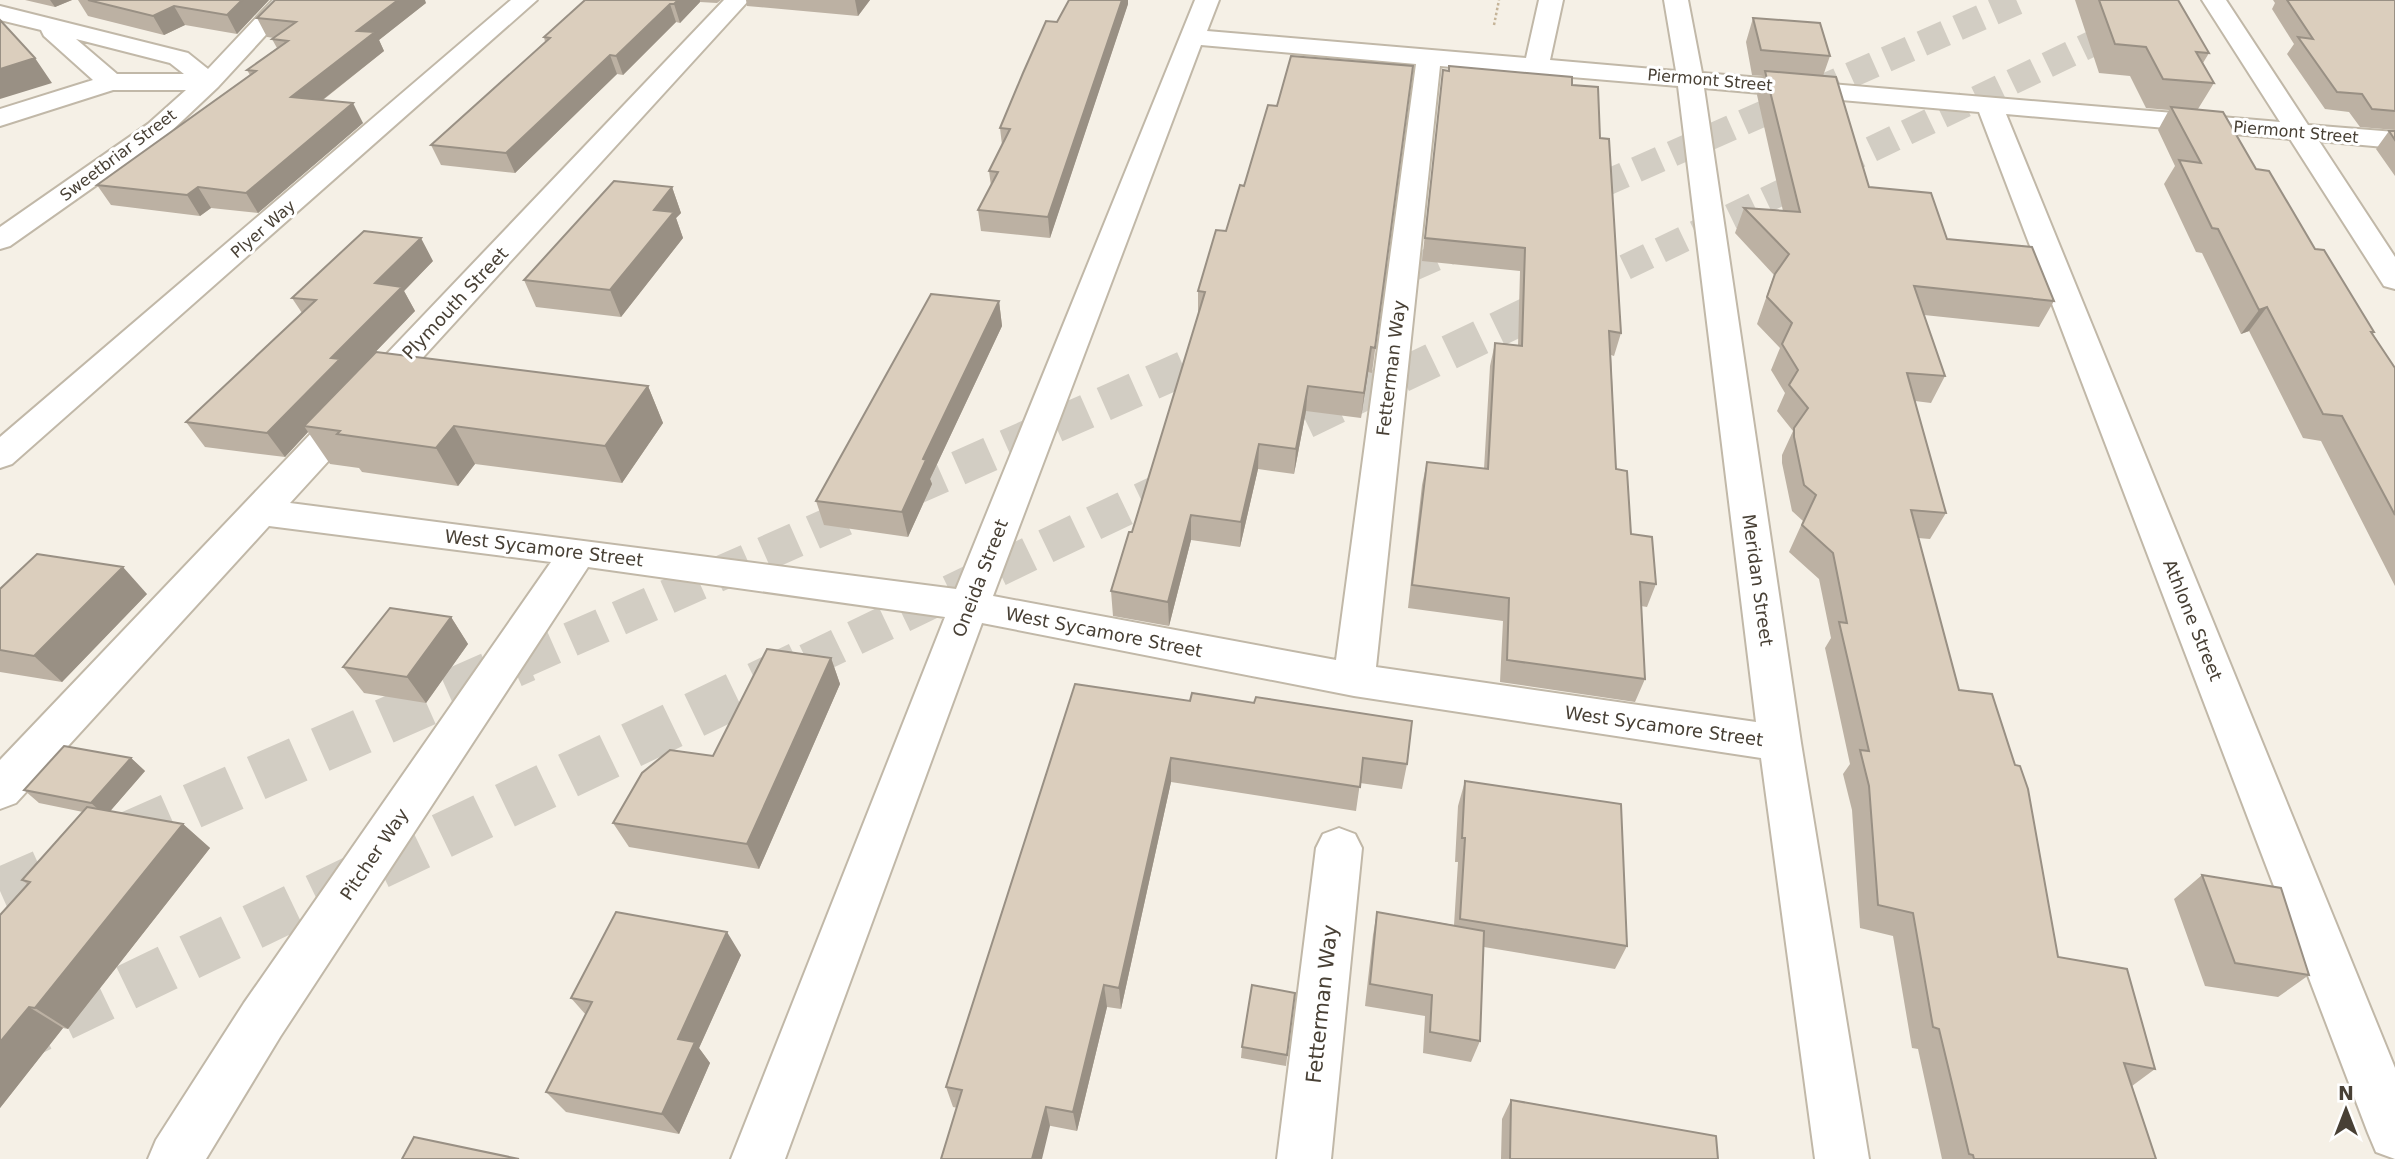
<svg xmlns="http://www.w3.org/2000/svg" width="2395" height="1159" viewBox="0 0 2395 1159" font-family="'DejaVu Sans',sans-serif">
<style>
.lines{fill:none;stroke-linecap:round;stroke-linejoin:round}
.highway-tunnel-far2{stroke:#d2cdc3;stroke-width:26;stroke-dasharray:26 13;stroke-linecap:butt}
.highway-tunnel-far1{stroke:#d2cdc3;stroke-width:35;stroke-dasharray:35 18;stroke-linecap:butt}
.highway-tunnel{stroke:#d2cdc3;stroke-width:46;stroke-dasharray:46 24;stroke-linecap:butt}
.minor-casing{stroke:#c1b8a8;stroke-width:4}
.path{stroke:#c5b498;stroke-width:2.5;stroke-dasharray:2.5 2.5;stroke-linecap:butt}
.minor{fill:#fff;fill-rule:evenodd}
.wall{fill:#bcb1a3}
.shaded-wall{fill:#999084}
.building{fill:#dbcebd;stroke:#999084;stroke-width:2}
.labels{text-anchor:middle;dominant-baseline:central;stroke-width:6;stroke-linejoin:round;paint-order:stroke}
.far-street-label{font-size:16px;fill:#484035;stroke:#fff}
.street-label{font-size:18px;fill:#484035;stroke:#fff}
.near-street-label{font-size:21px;fill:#484035;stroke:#fff}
</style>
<rect width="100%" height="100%" fill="#f5f0e6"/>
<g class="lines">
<!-- highway-tunnel-far2 -->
<path class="highway-tunnel-far2" d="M1565,201L2021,0
M1376,284L1475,241
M1590,284L2183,0"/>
<!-- highway-tunnel-far1 -->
<path class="highway-tunnel-far1" d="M1370,287L1380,283
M1258,444L1594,283
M522,661L1228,349
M807,661L1188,478"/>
<!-- highway-tunnel -->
<path class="highway-tunnel" d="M0,891L526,659
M0,1048L811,659"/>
<!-- minor casing -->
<g class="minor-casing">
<path id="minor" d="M273,0H298L218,87L166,136L10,246L0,249V227L148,124L186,90H113L0,126V109L93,80L44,36L41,30L0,20V6L188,53L208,69ZM76,39L170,63L184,74H117Z
M511,0H537L12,464L0,468V437Z
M724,0H749L290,503L956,589L1195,0H1219L1207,31L1526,58L1539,0H1563L1550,60L1676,71L1664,0H1688L1702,73L2280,122L2202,0H2226L2308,125L2395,132V148L2319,141L2395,257V289L2384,286L2290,139L2006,114L2395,1068V1159L2376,1152L2368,1133L1979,112L1704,88L1801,743L1869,1159H1815L1761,758L1354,696L982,623L785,1159H731L945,617L588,567L280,1037L206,1159H148L156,1140L244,1003L551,562L269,526L16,803L0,809V760ZM1201,45L1416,64L1336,660L993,596ZM1440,66L1678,86L1756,722L1376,667Z
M1339,828L1355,834L1362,848L1331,1159H1277L1316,848L1323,834Z"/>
</g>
<!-- path -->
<path class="path" d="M1494,25L1499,0"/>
<!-- minor -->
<use href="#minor" class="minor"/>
</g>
<!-- wall -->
<path class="wall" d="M25,0H72L55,7Z
M78,0H269L237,34L185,25L164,35L88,16Z
M585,0H721L717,3L700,2L680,23L676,22L623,75L617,74L515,173L441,165L431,145L545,42L544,37Z
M746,0H870L858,16L747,6Z
M2075,0H2178L2209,53L2203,63L2214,83L2198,109L2256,169L2315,249L2374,332L2373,334L2395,368V586L2321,441L2303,438L2249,331L2241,334L2202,253L2196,252L2164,184L2175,166L2158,130L2169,110L2146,108L2130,76L2099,73Z
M2273,0H2395V130L2360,127L2349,112L2325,109L2287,54L2294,44L2272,9L2275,3Z
M426,3L379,40L384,51L323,100L363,123L258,213L211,208L200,216L111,205L97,185L250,75L247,70L277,48L272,39L274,38L267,37L257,18Z
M1128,4L1050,238L981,231L978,210L991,186L989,171L1002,145L1000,128L1057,22Z
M1753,18L1830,56L1823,76L1869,187L1947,239L2054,301L2039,327L1924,315L1945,376L1931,403L1915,401L1946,513L1930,539L1918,538L1959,690L2058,957L2155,1069L2132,1086L2156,1159H1942L1918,1049L1912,1048L1893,936L1860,928L1852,810L1843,774L1850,764L1825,648L1831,638L1819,579L1789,552L1803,521L1792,511L1782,463V455L1793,431L1777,411L1785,393L1771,370L1780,348L1757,324L1774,275L1735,233L1744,208L1783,211L1757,95L1763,76L1752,75L1746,42Z
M1413,66L1372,373L1368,372L1361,418L1306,411L1294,474L1258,469L1240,547L1191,540L1169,626L1113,616L1111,591L1132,532L1198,316V291L1226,231L1277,106Z
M1443,70L1572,85L1600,138L1621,333L1614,356L1611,355L1616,469L1631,534L1656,584L1647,607L1641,606L1645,679L1635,702L1500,682L1503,621L1408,608L1422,485L1427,462L1484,469L1490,366L1495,343L1518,346L1520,271L1422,261Z
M2389,131H2395V176L2376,149Z
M672,187L681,213L676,218L683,238L621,317L536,307L524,280Z
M433,261L404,291L415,311L351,377L648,386L663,423L622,483L475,464L458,486L362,472L359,468L330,464L308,432L285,457L205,447L186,422L302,313L292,298Z
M999,301L1002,326L930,479L932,484L908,537L824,525L816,501Z
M0,589L147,594L62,682L0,672Z
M451,617L468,644L426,703L364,693L343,667Z
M831,658L840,684L759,869L629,847L613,823L713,756Z
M1075,684L1407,764L1402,789L1360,783L1356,811L1171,782L1121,1009L1107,1007L1077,1131L953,1107L946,1087Z
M131,758L145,771L110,811L183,824L210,848L68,1029L63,1028L0,1108V915L27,884L22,880L83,812L39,803L24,790Z
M1465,781L1627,946L1615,969L1484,947L1480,1041L1471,1062L1423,1053L1425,1016L1365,1006L1373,935L1377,912L1454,925L1458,862H1455L1458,806Z
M2202,875L2309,975L2278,997L2205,986L2174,899Z
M741,955L699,1048L710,1063L679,1134L566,1112L546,1092L586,1015L571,998Z
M1295,993L1286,1066L1241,1058L1242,1047Z
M1511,1100L1718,1159H1501L1502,1119Z"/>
<!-- shaded-wall -->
<path class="shaded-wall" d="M50,0H72L55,7Z
M242,0H269L237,34L227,15Z
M398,0H425L426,3L379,40L384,51L302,116L291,97L357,31Z
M678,0H700V2L680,23L674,4Z
M855,0H870L858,16Z
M1122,0H1128V4L1050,238L1048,217Z
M670,4L676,22L623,75L616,56Z
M174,6L185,25L164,35L153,16Z
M610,55L617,74L515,173L506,153Z
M35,58L52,83L0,99V69Z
M353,103L363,123L258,213L246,193Z
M198,187L211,208L200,216L187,195Z
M672,187L681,213L676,218L683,238L621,317L610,290L654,210Z
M421,238L433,261L404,291L415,311L304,426L308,432L285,457L267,433L331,358L375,283Z
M999,301L1002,326L930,479L932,484L908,537L902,512L923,459Z
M2267,307L2249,331L2241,334L2259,310Z
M1371,347L1368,372L1361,418L1364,393Z
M648,386L663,423L622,483L605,446Z
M1308,386L1306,411L1294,474L1296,449Z
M454,426L475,464L458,486L436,448Z
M1259,444L1258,469L1240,547L1241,522Z
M1191,515V540L1169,626L1168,602Z
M123,567L147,594L62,682L34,656Z
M451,617L468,644L426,703L407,677Z
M831,658L840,684L759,869L747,844Z
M131,758L145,771L106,816L91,803Z
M1171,758V782L1121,1009L1119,988Z
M183,824L210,848L68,1029L35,1008Z
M727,932L741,955L699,1048L710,1063L679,1134L662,1114L678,1039Z
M1104,985L1107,1007L1077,1131L1073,1112Z
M29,1007L63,1028L0,1108V1042Z
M1046,1107L1050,1126L1042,1159H1032Z"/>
<!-- building -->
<path class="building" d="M88,0H242L227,15L174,6L153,16Z
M275,0H398L357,31L375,32L291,97L353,103L246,193L198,187L187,195L97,185L256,71L247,70L288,41L272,39L296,22L257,18Z
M585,0H678L674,4H670L616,56L610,55L506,153L431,145L550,38L544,37Z
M1069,0H1122L1048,217L978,210L998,172L989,171L1010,129L1000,128L1023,73L1046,21L1057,22Z
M2099,0H2178L2209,53L2196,52L2214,83L2163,79L2146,47L2115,44Z
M2287,0H2395V111L2372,109L2362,94L2337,92L2298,37L2313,39Z
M1753,18L1820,23L1830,56L1761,50Z
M0,20L35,58L0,69Z
M1291,56L1413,66L1375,348L1371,347L1364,393L1308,386L1296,449L1259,444L1241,522L1191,515L1168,602L1111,591L1129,532H1132L1205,292L1198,291L1216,230L1226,231L1240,185L1244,186L1268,105L1277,106Z
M1449,66L1572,77V85L1598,87L1600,138L1609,139L1621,333L1609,331L1616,469L1627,471L1631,534L1652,537L1656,584L1640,582L1645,679L1507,660L1509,598L1412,585L1427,462L1488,469L1495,343L1522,346L1525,248L1425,238L1443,70L1449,71Z
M1765,71L1836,77L1869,187L1931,193L1947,239L2032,247L2054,301L1914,286L1945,376L1907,373L1946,513L1911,510L1959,690L1992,694L2015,765L2020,766L2028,789L2058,957L2127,969L2155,1069L2124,1063L2156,1159H1974L1973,1155L1969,1154L1939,1029L1933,1027L1913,913L1878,905L1869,786L1860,750L1869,751L1839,622L1847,623L1833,553L1802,525L1816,495L1804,485L1794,437V428L1808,408L1789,385L1798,370L1782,344L1792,323L1767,297L1775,274L1789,254L1744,208L1800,212Z
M2171,107L2223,112L2256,169L2269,171L2315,249L2324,250L2374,332H2371L2395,368V515L2342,416L2323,414L2267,307L2259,310L2218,229L2212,228L2179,160L2201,163Z
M2389,131H2395V140Z
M614,181L672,187L654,210L674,212L610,290L524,280Z
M364,231L421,238L375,283L402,287L331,358L340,359L267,433L186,422L316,300L292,298Z
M931,294L999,301L923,459L926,460L902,512L816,501Z
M376,352L648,386L605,446L454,426L436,448L337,434L340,431L304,426Z
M37,554L123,567L34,656L0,650V589Z
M390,608L451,617L407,677L343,667Z
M767,649L831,658L747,844L613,823L642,773L670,750L713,756Z
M1075,684L1190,701L1192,693L1254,703L1256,697L1412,721L1407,764L1363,758L1360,787L1171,758L1119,988L1104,985L1073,1112L1046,1107L1032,1159H941L962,1090L946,1087Z
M64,746L131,758L91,803L24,790Z
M1465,781L1621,804L1627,946L1460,919L1465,838H1462Z
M87,807L183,824L35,1008L29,1007L0,1042V915L30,882L22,880Z
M2202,875L2281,888L2309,975L2235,963Z
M616,912L727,932L678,1039L695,1042L662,1114L546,1092L592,1002L571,998Z
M1377,912L1484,931L1480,1041L1430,1032L1432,995L1370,984Z
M1252,985L1295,993L1287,1055L1242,1047Z
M1511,1100L1716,1136L1718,1159H1510Z
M414,1137L519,1159H402Z"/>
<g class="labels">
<!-- far-street labels -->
<g class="far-street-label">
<text transform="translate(1710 80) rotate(5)">Piermont Street</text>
<text transform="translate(2296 132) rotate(5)">Piermont Street</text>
<text transform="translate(118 155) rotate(-37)">Sweetbriar Street</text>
<text transform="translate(263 229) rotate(-41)">Plyer Way</text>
</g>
<!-- street labels -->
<g class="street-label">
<text transform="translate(455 303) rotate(-47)">Plymouth Street</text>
<text transform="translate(1391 368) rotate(-83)">Fetterman Way</text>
<text transform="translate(544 548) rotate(7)">West Sycamore Street</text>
<text transform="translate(980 578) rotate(-69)">Oneida Street</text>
<text transform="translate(1758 580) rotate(82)">Meridan Street</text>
<text transform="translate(2193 620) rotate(68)">Athlone Street</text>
<text transform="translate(1104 632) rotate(11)">West Sycamore Street</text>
<text transform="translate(1664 726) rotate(8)">West Sycamore Street</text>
<text transform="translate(374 854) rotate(-56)">Pitcher Way</text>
</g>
<!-- near-street labels -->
<g class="near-street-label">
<text transform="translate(1322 1004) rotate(-84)">Fetterman Way</text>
</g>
</g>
<!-- north arrow -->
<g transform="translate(2346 1110)" stroke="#ffffff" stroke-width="5" paint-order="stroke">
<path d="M0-5L12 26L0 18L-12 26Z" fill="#484035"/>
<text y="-10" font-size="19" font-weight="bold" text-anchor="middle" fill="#484035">N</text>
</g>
</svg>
